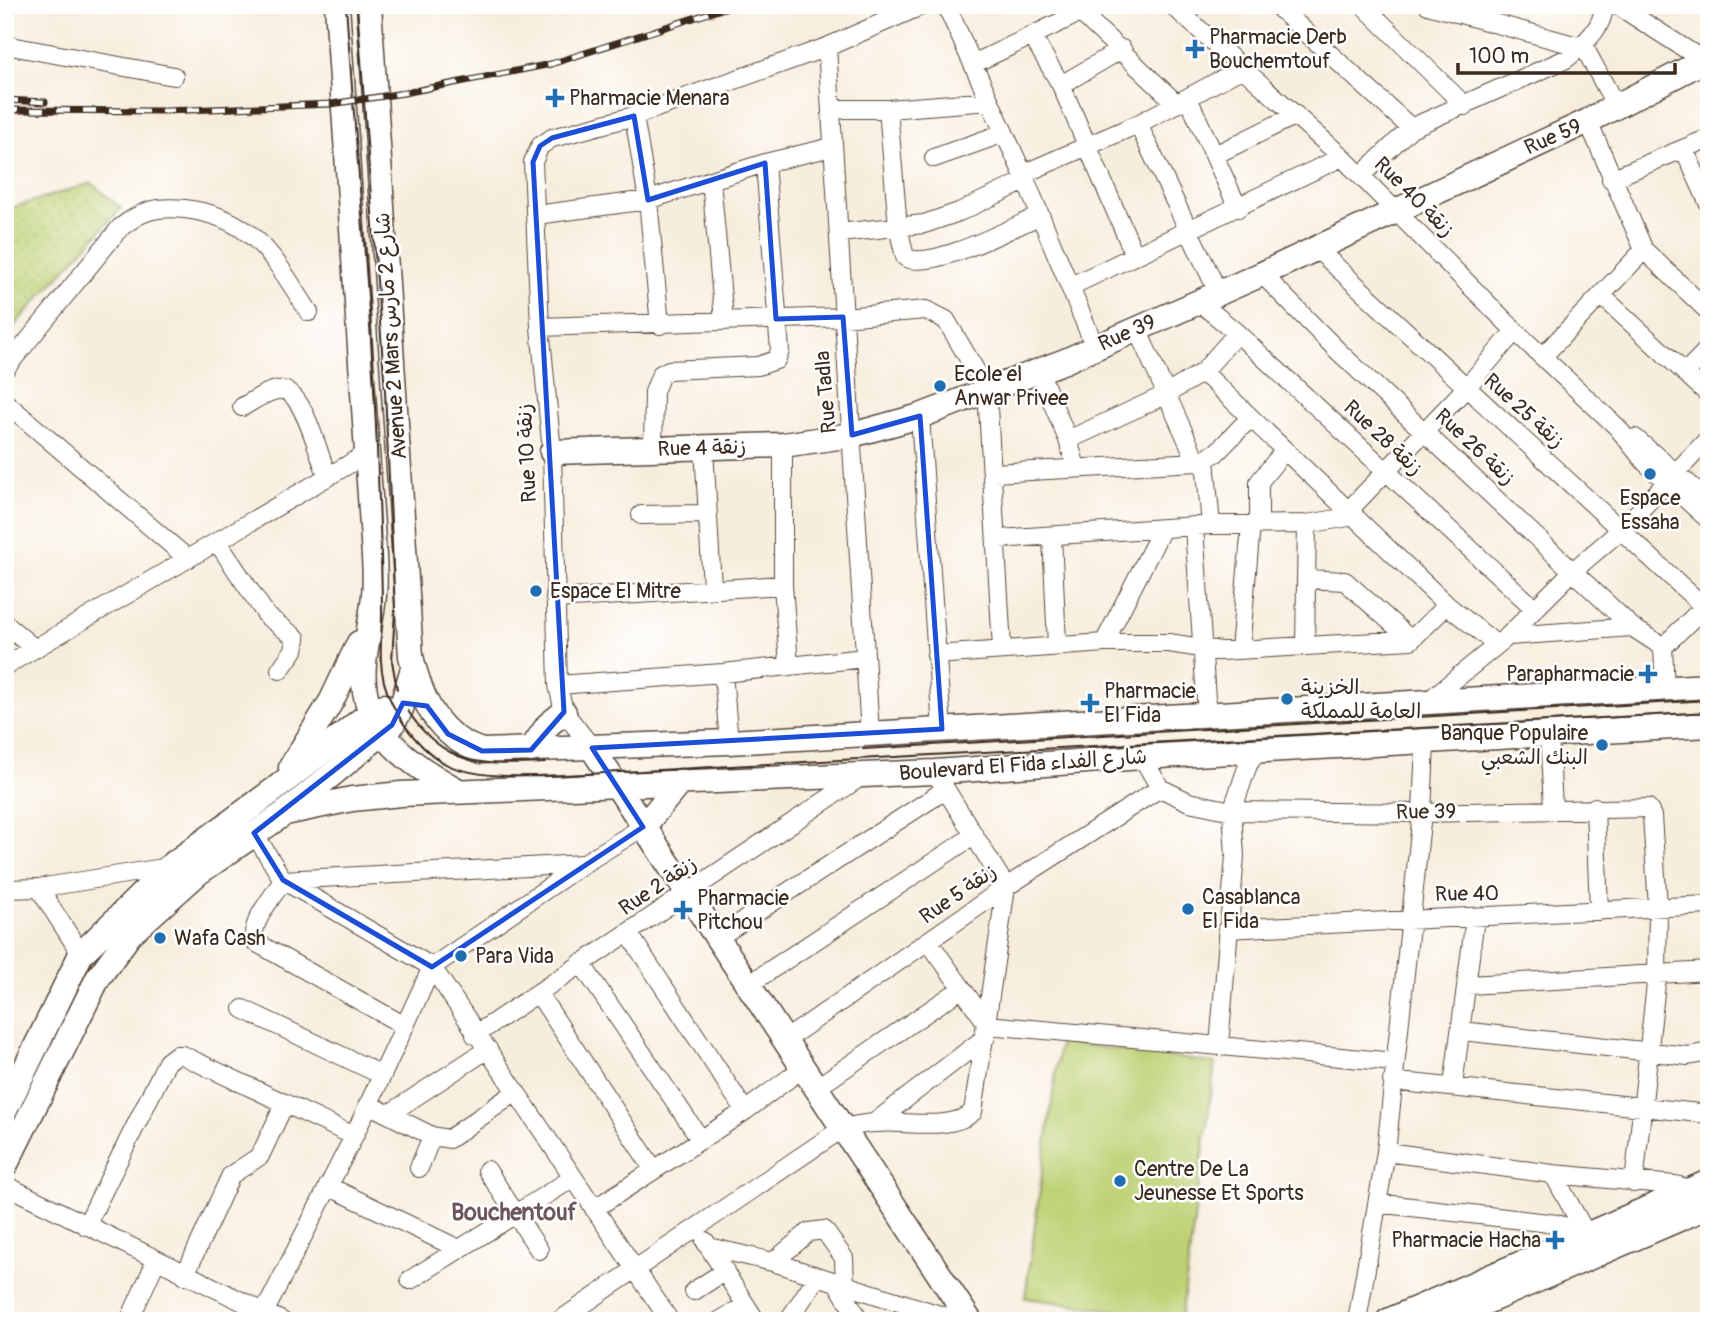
<svg xmlns="http://www.w3.org/2000/svg" width="1714" height="1326" viewBox="0 0 1714 1326" font-family="Pangolin,'Playpen Sans Arabic',sans-serif">
<style>
.grass{fill:#bed174;stroke:#7c7e49;stroke-width:2}
.park{fill:url(#park-dots);stroke:#7c7e49;stroke-width:2}
.lines{fill:none;stroke-linecap:round;stroke-linejoin:round}
.street-casing{stroke:#57473a;stroke-width:20}
.secondary-casing{stroke:#57473a;stroke-width:27}
.street{stroke:#fff;stroke-width:18}
.secondary{stroke:#fff;stroke-width:24}
.tram{stroke:#3b2a1e;stroke-width:2}
.rail-casing{stroke:#3b2a1e;stroke-width:7}
.rail{stroke:#fff;stroke-width:4.5;stroke-dasharray:13;stroke-linecap:butt}
.marked{fill:none;stroke:#1d4ed8;stroke-width:5;stroke-linejoin:round}
.poi-dot{fill:#1f6fb2;stroke:#fff;stroke-width:2.5}
.labels{text-anchor:middle;dominant-baseline:central;stroke-width:5;stroke-linejoin:round;paint-order:stroke}
.poi-label{font-size:21px;fill:#3b2a1e;stroke:#fff;text-anchor:start}
.street-label{font-size:21px;fill:#3b2a1e;stroke:#fff}
.neighbourhood-label{font-size:23px;font-weight:bold;fill:#6c555b;stroke:#fff}
</style>
<defs>
<pattern id="park-dots" width="8" height="8" patternUnits="userSpaceOnUse" patternTransform="scale(1.75)"><rect width="8" height="8" fill="#bed174"/><path d="M2 2h.1M6 6h.1" fill="none" stroke="#a4b464" stroke-width="1.8" stroke-linecap="round"/></pattern>
</defs>
<rect width="100%" height="100%" fill="#fff"/>
<filter id="ink" filterUnits="userSpaceOnUse"><feTurbulence type="fractalNoise" baseFrequency=".0143" numOctaves="2"/><feDisplacementMap in="SourceGraphic" scale="14" xChannelSelector="R" yChannelSelector="G"/><feConvolveMatrix kernelMatrix="1 2 1 2 8 2 1 2 1" color-interpolation-filters="sRGB"/></filter>
<filter id="wash" filterUnits="userSpaceOnUse"><feTurbulence type="fractalNoise" baseFrequency=".00686" numOctaves="4" result="noise"/><feDisplacementMap in="SourceGraphic" scale="28" xChannelSelector="R" yChannelSelector="G"/><feGaussianBlur stdDeviation="1.57" result="paint"/><feColorMatrix in="noise" values="0 0 0 0 0 0 0 0 0 0 0 0 0 0 0 0 0 1.4 0 .05"/><feComposite in="paint" operator="in"/></filter>
<g filter="url(#wash)">
<rect width="100%" height="100%" fill="#f7eddc"/>
<!-- grass -->
<path class="grass" d="M1060,1042L1215,1063L1181,1319L1025,1298Z"/>
<!-- park -->
<path class="park" d="M91,183L121,208L5,336V210Z"/>
</g>
<g filter="url(#ink)">
<g class="lines">
<!-- street casing -->
<g class="street-casing">
<path id="street" d="M946,5L1023,174L1095,347
M1172,5L1342,157L1515,331L1617,427L1645,462L1709,520
M1276,5L1411,128
M1363,5L1465,106
M1428,5L1581,47
M1617,5L1709,64
M1081,13L1177,104
M1032,36L1061,85L1135,256
M5,45L174,76
M1583,45L1616,106
M827,47L870,734
M973,64L1096,5
M1061,85L1122,49
M1188,98L1238,208
M831,109H888L990,101
M888,109L898,227L905,257C929,272 1013,227 1039,216
M634,116L648,200L660,325
M1588,121L1644,250L1709,312
M1138,124L1218,292
M1684,149L1709,204
M1215,155L1296,115
M934,158L1004,133
M1023,174L1138,124L1243,68
M1361,176L1411,128L1566,59C1582,45 1604,29 1604,5
M1611,179L1709,138
M711,180L724,320
M536,215L648,200L765,163L832,147
M839,233L924,224L959,212L1025,181
M1316,248L1704,607
M1262,274L1338,351L1632,627L1663,647
M1071,286L1342,157
M1601,295L1709,395
M1198,301L1237,333L1535,609
M540,327L843,317L926,310L946,320L987,390L1002,649
M1137,329L1197,462
M1543,356L1644,250
M5,369L120,228C142,210 157,206 185,209C254,217 274,258 309,312
M1039,371L1068,440L1076,467
M1203,372L1447,605L1497,645
M1685,373L1709,348
M5,402L188,559
M242,407C252,402 270,388 283,390C305,394 319,458 328,477
M920,416L942,729
M1635,438L1709,501
M1068,440L1165,395L1203,372L1237,333
M783,445V585L789,665
M704,448L712,587
M653,450L654,392L661,374L669,370L758,366L776,360L780,351L765,163
M1205,460L1211,525
M993,473L1197,462L1216,453L1250,418
M1349,510L1465,389L1515,331
M641,515L707,514
M1259,525V482L1284,451
M1194,527L1207,713
M1052,537L1057,645
M998,539L1211,525L1307,524L1355,516
M218,543L267,616L296,638L294,650L280,670
M1306,579L1345,581L1411,640
M555,599L783,585
M5,624L35,649
M1508,636L1632,627
M1104,643L1162,529
M1305,645L1307,524
M1240,650L1251,525
M936,655L1104,643H1169L1220,651L1411,640L1447,605
M5,666L368,453
M723,673L729,742
M558,685L723,673L865,658
M1665,689L1663,647L1709,602
M1426,703L1508,636L1574,570L1621,530L1709,438
M1549,733L1553,808
M592,748L564,712L558,685L552,452L540,327L533,162L540,146L552,138L634,116L827,47L923,5
M1142,757L1160,788L1189,802L1232,811L1422,813L1648,808L1652,816L1658,907L1657,975L1634,1183
M1595,807L1599,911
M254,833L283,880L432,967L670,1321
M39,888L81,954
M5,889L39,888L169,867
M1227,929L1709,905
M629,934L745,1111
M717,938L945,790
M929,942L988,1025L1395,1062
M581,963L701,1140
M432,967L583,864L643,827
M748,985L973,836
M1468,985L1709,971
M538,993L654,1170
M243,1009L382,1075
M405,1026L255,942C248,924 274,896 283,880L583,864
M1462,1031L1688,1056L1709,1052
M475,1035L865,774
M785,1040L1006,887L1160,788
M1219,1046L1235,856L1232,811L1248,765L1257,751
M1392,1081L1709,1114
M1453,1086L1475,918
M816,1088L961,989
M368,1104L432,1136L449,1139L516,1092
M389,1114L488,1049
M874,1123L986,1037
M1386,1152L1553,1174L1675,1185L1694,1190
M419,1168L432,1136
M487,1170L539,1250
M1553,1174L1588,1237
M5,1185L282,1321
M328,1186L459,1249
M1377,1203L1557,1224L1587,1233
M594,1209L745,1111L803,1068
M86,1226L167,1062L176,1055H182L354,1136
M705,1241L756,1321
M709,1247L773,1262L959,1321
M773,1262L809,1232L824,1230L844,1258L845,1286
M185,1275L231,1175L260,1156L285,1103
M410,1280L573,1178
M837,1283L860,1321
M694,1291L725,1271
M264,1313L354,1136L432,967
M129,1321L156,1261
M559,1321L843,1128C854,1126 865,1123 876,1123C904,1120 950,1132 973,1112L1006,887L935,772
M719,1321L746,1305
M788,1321L817,1277
M1357,1321L1386,1152L1422,813L1425,743"/>
</g>
<!-- secondary casing -->
<g class="secondary-casing">
<path id="secondary" d="M337,5L373,541C374,558 376,577 374,595C372,618 366,641 364,664C358,728 407,763 457,790
M369,5L411,656C421,699 437,737 482,751L729,742L1709,686
M552,452L783,445L852,435L920,416L1065,361L1262,274L1588,121L1709,58
M592,748L970,1321
M531,750L548,725L564,712
M291,767L332,700L359,643
M285,813L352,799L401,794L935,772L1142,757L1709,725
M643,827L681,781
M5,1110L81,954L169,867L274,790L371,712L384,706
M5,1166L98,978L130,934L198,873L285,813L392,725L401,709L413,668
M1388,1321L1709,1182
M1442,1321L1709,1206"/>
</g>
<!-- street -->
<use href="#street" class="street"/>
<!-- secondary -->
<use href="#secondary" class="secondary"/>
<!-- tram -->
<path class="tram" d="M346,5C356,153 371,301 377,449C379,504 382,558 382,613C382,637 378,658 384,682C392,712 415,745 442,762C483,787 591,772 641,771L1709,712
M357,5L385,391L395,610L392,661L397,689
M408,711C445,768 484,765 545,763
M863,749L1709,700"/>
<!-- rail casing -->
<g class="rail-casing">
<path id="rail" d="M5,100L45,102
M5,110L165,111L331,104L404,93L551,64L734,5"/>
</g>
<!-- rail -->
<use href="#rail" class="rail"/>
</g>
</g>
<!-- marked area -->
<path class="marked" d="M634,116L648,200L765,163L776,319L843,317L852,435L920,416L942,729L592,748L643,827L432,967L283,880L254,833L392,725L403,703L427,706L448,734L482,751L531,750L564,712L533,162L540,146L552,138Z"/>
<!-- markers -->
<g class="poi-dot">
<path d="M1191.5 38.5h7v7h7v7h-7v7h-7v-7h-7v-7h7z"/>
<path d="M551.5 87.5h7v7h7v7h-7v7h-7v-7h-7v-7h7z"/>
<circle cx="940" cy="386" r="7"/>
<circle cx="1650" cy="474" r="7"/>
<circle cx="536" cy="591" r="7"/>
<path d="M1644.5 663.5h7v7h7v7h-7v7h-7v-7h-7v-7h7z"/>
<circle cx="1287" cy="699" r="7"/>
<path d="M1086.5 692.5h7v7h7v7h-7v7h-7v-7h-7v-7h7z"/>
<circle cx="1602" cy="745" r="7"/>
<circle cx="1188" cy="909" r="7"/>
<path d="M679.5 899.5h7v7h7v7h-7v7h-7v-7h-7v-7h7z"/>
<circle cx="160" cy="938" r="7"/>
<circle cx="461" cy="956" r="7"/>
<circle cx="1120" cy="1181" r="7"/>
<path d="M1551.5 1229.5h7v7h7v7h-7v7h-7v-7h-7v-7h7z"/>
</g>
<g class="labels">
<!-- poi labels -->
<g class="poi-label">
<text x="1209" y="37">Pharmacie Derb<tspan x="1209" dy="24">Bouchemtouf</tspan></text>
<text x="569" y="98">Pharmacie Menara</text>
<text x="954" y="374">Ecole el<tspan x="954" dy="24">Anwar Privee</tspan></text>
<text x="1650" y="498" text-anchor="middle">Espace<tspan x="1650" dy="24">Essaha</tspan></text>
<text x="550" y="591">Espace El Mitre</text>
<text x="1634" y="674" text-anchor="end">Parapharmacie</text>
<text x="1301" y="687">الخزينة<tspan x="1301" dy="24">العامة للمملكة</tspan></text>
<text x="1104" y="691">Pharmacie<tspan x="1104" dy="24">El Fida</tspan></text>
<text x="1588" y="733" text-anchor="end">Banque Populaire<tspan x="1588" dy="24">البنك الشعبي</tspan></text>
<text x="1202" y="897">Casablanca<tspan x="1202" dy="24">El Fida</tspan></text>
<text x="697" y="898">Pharmacie<tspan x="697" dy="24">Pitchou</tspan></text>
<text x="174" y="938">Wafa Cash</text>
<text x="475" y="956">Para Vida</text>
<text x="1134" y="1169">Centre De La<tspan x="1134" dy="24">Jeunesse Et Sports</tspan></text>
<text x="1541" y="1240" text-anchor="end">Pharmacie Hacha</text>
</g>
<!-- street labels -->
<g class="street-label">
<text transform="translate(1553 137) rotate(-24)">Rue 59</text>
<text transform="translate(1414 197) rotate(45)">Rue 40 زنقة</text>
<text transform="translate(1127 333) rotate(-24)">Rue 39</text>
<text transform="translate(391 336) rotate(-94)">Avenue 2 Mars شارع 2 مارس</text>
<text transform="translate(826 392) rotate(-95)">Rue Tadla</text>
<text transform="translate(1524 411) rotate(42)">Rue 25 زنقة</text>
<text transform="translate(1383 438) rotate(43)">Rue 28 زنقة</text>
<text transform="translate(1475 447) rotate(43)">Rue 26 زنقة</text>
<text transform="translate(702 448) rotate(-2)">Rue 4 زنقة</text>
<text transform="translate(527 453) rotate(-93)">Rue 10 زنقة</text>
<text transform="translate(1023 765) rotate(-4)">Boulevard El Fida شارع الفداء</text>
<text transform="translate(1426 812) rotate(-1)">Rue 39</text>
<text transform="translate(658 886) rotate(-34)">Rue 2 زنقة</text>
<text transform="translate(958 894) rotate(-35)">Rue 5 زنقة</text>
<text transform="translate(1467 894) rotate(-1)">Rue 40</text>
</g>
<!-- neighbourhood labels -->
<g class="neighbourhood-label">
<text x="514" y="1212">Bouchentouf</text>
</g>
</g>
<!-- margin -->
<rect width="1714" height="1326" fill="none" stroke="#fff" stroke-width="28"/>
<!-- scale -->
<path d="M1458 63v10h217v-10" fill="none" stroke="#3b2a1e" stroke-width="3.5"/>
<text x="1469" y="63" font-size="21" fill="#3b2a1e" stroke="#ffffff" stroke-width="5" paint-order="stroke">100 m</text>
</svg>
